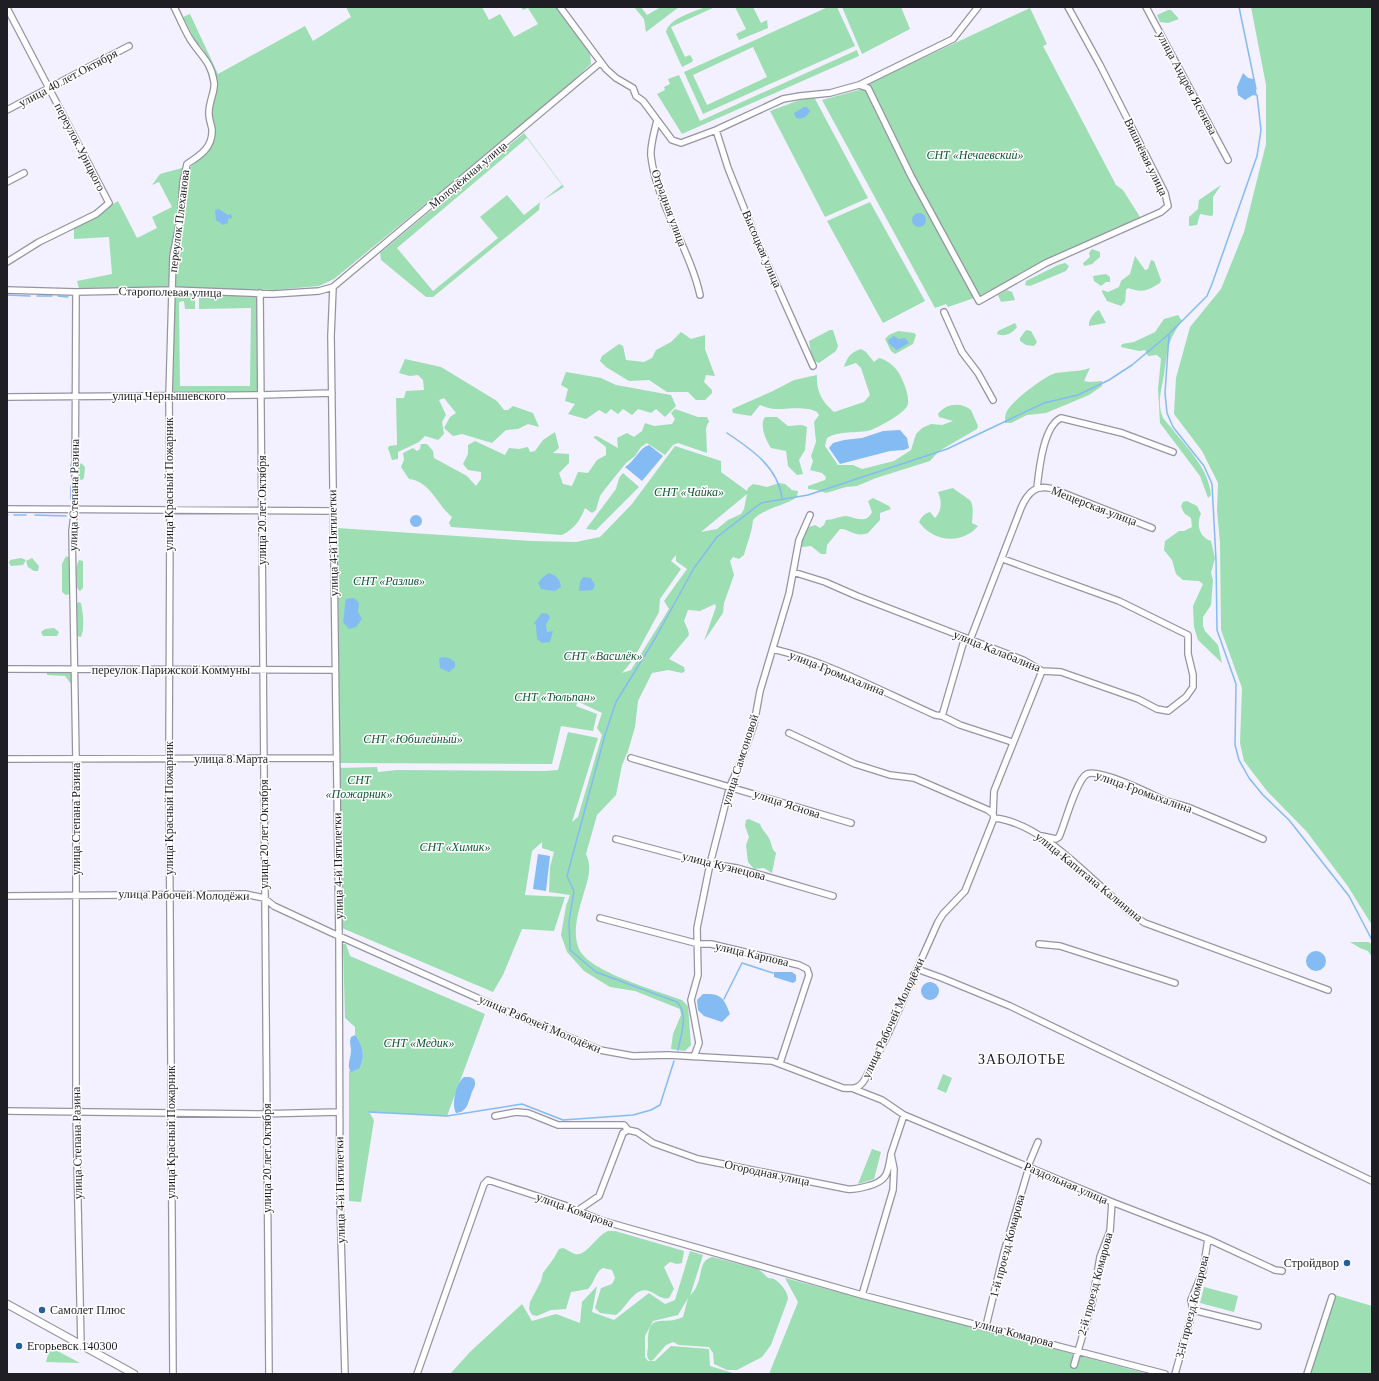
<svg xmlns="http://www.w3.org/2000/svg" width="1379" height="1381" viewBox="0 0 1379 1381" font-family="Georgia,serif">
<style>
.green{fill:#9ddeb3;fill-rule:evenodd}
.water{fill:#84bbf3}
.lines{fill:none;stroke-linecap:round;stroke-linejoin:round}
.stream{stroke:#84bbf3;stroke-width:1.5}
.minor-casing{stroke:#9693a4;stroke-width:8}
.secondary-casing{stroke:#9693a4;stroke-width:9}
.minor{stroke:#fff;stroke-width:5.5}
.secondary{stroke:#fff;stroke-width:7}
.poi-dot{fill:#256198;stroke:#fff;stroke-width:1.5}
.labels{text-anchor:middle;dominant-baseline:central;stroke-width:3;stroke-linejoin:round;paint-order:stroke}
.street-label{font-size:12px;fill:#1f1e24;stroke:#fff}
.park-label{font-size:12px;font-style:italic;fill:#0e5732;stroke:#fff}
.poi-label{font-size:12px;fill:#1f1e24;stroke:#fff;text-anchor:start}
.quarter-label{font-size:14px;letter-spacing:1px;fill:#1f1e24;stroke:#fff}
</style>
<rect width="100%" height="100%" fill="#f3f0ff"/>
<!-- green -->
<path class="green" d="M346,7H482L489,20L500,14L514,37L538,24L528,8L523,10L521,7H556L590,52L591,64L551,101L334,279L319,286L275,290L174,288L172,278L187,170L206,154L213,142L210,116L215,75L211,63L202,48L196,42L183,17L190,14L218,74L305,26L313,41L351,17Z
M634,7H641L647,15L661,7H679L646,32L644,19Z
M705,7H715L671,27L685,57L690,55L693,60L692,62L682,67L666,32C669,18 694,12 705,7Z
M735,7H753L761,23L767,20L768,28L739,40L736,34L746,29Z
M828,7H837L855,46L703,114L684,72ZM753,47L767,77L707,105L693,75Z
M842,7H901L910,29L862,54Z
M1251,7H1372V925L1347,885L1307,832L1267,791L1244,761L1240,743L1242,688L1221,630L1220,543L1217,511L1218,483L1202,451L1174,414L1176,378L1190,327L1221,289L1244,232L1266,144V85Z
M1030,8L1047,44L1043,46L1116,185L1123,190L1140,217L977,297L948,307L946,304L935,308L822,100L866,88L872,82Z
M1168,10H1171L1179,19L1168,23L1160,22L1157,15Z
M857,50L859,56L682,134L657,94L665,90L664,87L670,84L668,79L679,75L700,121Z
M814,97L868,198L825,217L770,111L797,101Z
M524,133L564,187L540,202L539,210L433,297H426L381,260L380,253ZM527,138L562,185L524,215L507,195L480,217L498,238L433,291L397,248Z
M182,168V190L168,287L79,288L77,281L112,274L109,237L74,239V227L118,201L137,238L157,228L152,217L172,207L159,182L152,185L160,174Z
M1221,185L1213,197V215L1211,216L1200,214L1197,225L1189,226V217L1198,209L1199,200Z
M870,202L925,301L883,323L827,221Z
M1092,249L1100,252V257L1092,264L1084,266L1083,263L1090,257L1089,253Z
M1135,256L1145,270L1148,269L1151,260L1154,261L1161,280L1160,283C1147,291 1143,293 1128,288L1126,290L1125,302L1121,306L1107,301L1102,292V290L1108,292L1119,287L1121,281L1130,274Z
M1065,263L1069,266L1066,271L1030,286L1025,285L1026,281L1058,265Z
M1106,274L1110,277V282H1106L1101,286L1094,281L1093,276Z
M1007,290L1012,292L1015,300L1001,302L998,295Z
M180,294L195,295V309H185L184,301L179,302L180,386H250L251,308L199,309V297L202,294L256,297L258,300V391L174,392L172,388L174,305L175,298Z
M1099,310L1106,323L1089,326C1088,321 1094,312 1099,310Z
M1178,315L1182,321C1166,343 1168,350 1164,375C1162,387 1157,402 1162,415C1163,420 1170,425 1173,430C1188,449 1209,469 1211,495L1208,498L1200,476L1160,423L1158,389L1161,359L1157,355L1148,356L1145,350L1139,351L1121,347L1122,344L1134,342L1155,332L1164,319Z
M1015,323L1017,327C1012,334 1004,337 997,334L998,331Z
M830,330H833L838,346L836,351L819,363L812,360L809,341Z
M1026,330L1031,331L1037,342L1034,346L1026,345L1020,341V338Z
M898,331L914,333L916,335L913,344L895,354L891,351L885,339L889,335Z
M681,332L691,339L705,335V349L715,376L706,375L704,382L712,390V393L705,400H696L688,392H667L649,380L629,381L606,367L600,361L602,356L619,344L623,346L626,360L644,362L652,358L656,350L671,342Z
M861,349L866,352L874,362L879,358C888,360 898,369 901,377C905,385 909,396 908,404C907,412 879,427 871,430C857,434 839,430 827,438L825,446L838,465H853L862,469L894,461L911,450L916,434L922,428L931,424L942,425L953,421L939,417L938,414C946,403 961,402 971,410L978,426L977,429L939,451L930,461L876,478L857,486L846,487L826,493L817,490L808,489V486L825,480L826,477L822,473L810,470L813,461L811,456L816,442L814,422L819,415L817,412C808,406 787,409 776,409C771,409 765,407 760,405L751,416L733,413L732,409L773,391L794,380L817,375C816,391 822,402 834,412L864,402L870,395L861,368L856,363L844,367C847,357 851,352 861,349Z
M405,359L441,367L497,401L504,410H508L513,406L533,413L539,427L528,424L518,429L506,430L492,443L462,434L453,436L444,428L450,417L456,413L444,398L439,400L446,415L442,422L444,434L438,440L425,436L419,442L398,452V459L392,460L388,448L389,446L397,445L396,398H404L406,391L424,390L423,380L418,375L410,376L399,373Z
M1090,368L1084,381L1090,382L1102,381V386L1089,395L1046,413L1027,415L1011,423H1005C1005,419 1005,414 1007,411C1012,401 1046,375 1056,373C1068,371 1079,372 1090,368Z
M566,372L601,378L616,385L671,395L676,406L665,417L656,409L651,413L638,409L632,415L623,409L618,414L611,409L606,414L599,410L586,419L568,414L575,404L565,401L568,389L561,385Z
M675,409L698,417H707L709,421L706,428L707,453L678,443L673,445L665,455L647,443L641,447L635,456L626,463L605,489L600,496L596,510L592,513L585,508C580,521 574,529 562,535L451,527L449,523L452,517C438,506 430,481 409,479L401,467L404,460L403,453L413,448L417,451L420,449L421,444H427L433,451L434,458L467,476L476,486L481,479V472L468,470L463,464L468,454V445L475,441L505,455L509,448L519,449L528,447L530,452L535,451L543,440L555,432L559,448L553,453L569,454V463L559,473L563,484L572,486L578,472L588,473L597,460L606,455V447L593,437L597,436L618,448L617,438L627,433L634,437L642,431L645,423L654,426L672,424L675,419L671,413Z
M765,417H777L788,426L802,425L807,427L805,450L799,460L803,474L797,475L788,466L786,451L771,448C766,441 759,425 765,417Z
M675,446L721,461V472L747,491L748,488L753,484L767,487L779,483L785,484L792,490L798,491L797,497C783,507 765,507 753,520C752,533 747,543 744,555L739,559L733,557L730,561L734,575L724,603L723,613L704,641L716,607L715,604L700,611L688,610L684,621L688,630L689,635L669,659L684,667L685,671L682,673L668,670L652,673L638,701L635,727L628,751L622,765L616,795L597,815L586,854C593,868 587,882 583,896C578,912 572,933 579,949C589,972 658,991 682,1000L688,1006L691,1045L685,1051L671,1049L673,1034L681,1015L680,1009L635,991L610,987L584,971L567,952L561,935L566,906L570,895L549,892L550,867L554,852L542,848V842L532,851L525,895L565,897L554,931L522,929L503,975L493,992L342,928L339,768L377,767L378,772L397,770L545,771L558,770L568,732L598,738L572,822L578,817L602,735L597,728L602,713L579,702V699L576,706L597,714L593,731L561,726L552,764L340,763L337,528L532,541L576,542L600,537L632,504ZM747,494L744,509L741,514L728,520L717,529L701,532ZM676,555V561L687,569L664,601L669,609L631,670L622,673L633,660L659,612L660,599L681,569L671,561Z
M81,463L85,467L84,478L82,480L78,479V467Z
M623,473L639,487L596,530L586,529L616,489L619,478Z
M953,488C973,504 974,496 972,523L978,526C962,545 933,542 919,522C922,516 924,514 930,512L935,518C942,511 942,501 938,492Z
M873,498L889,506L891,509L880,513V520L868,533C855,538 848,528 840,529L827,545L826,554H821L811,546L802,547L800,545L809,527L815,525L820,528L824,525L826,520C833,520 840,516 846,516C855,517 866,525 872,512L868,501Z
M1187,501L1197,506L1201,514C1196,524 1199,537 1211,541L1215,558L1211,573L1213,580L1211,605L1203,617V626L1205,631L1218,645L1222,663L1198,640L1194,627L1193,606L1203,584L1199,581L1183,580L1176,574L1172,560L1164,550L1165,541L1179,531H1184L1192,527L1191,518L1184,513L1181,506L1183,502Z
M66,556L70,558L72,590L70,594L66,595L62,592V564Z
M21,558L26,560L23,565L11,566L9,563L10,560Z
M32,558L39,566L38,571H34L28,567L26,561Z
M79,560L83,561V588L80,591C72,585 75,568 79,560Z
M78,602L81,603C83,613 85,627 81,637L77,636C74,627 73,610 78,602Z
M54,628L59,632L57,636H43L41,632L45,629Z
M47,670H71L74,673L73,683L71,684L65,676L47,675Z
M749,819L760,824C762,830 766,833 769,838C772,844 771,848 776,853L772,873L764,868L754,869L748,862L746,845L749,837L745,826L746,820Z
M1350,942H1368L1372,944V957L1368,951L1360,948Z
M343,944H346L350,956L485,1014L447,1116L369,1112L374,1120L361,1202L349,1201V1071H354L359,1069C366,1058 363,1044 355,1035V1027L345,1018Z
M943,1074L952,1078L946,1093L937,1089Z
M872,1149L881,1152L874,1179L858,1184Z
M608,1231H615L684,1251L682,1263L677,1264L670,1262L664,1267L674,1289L669,1298C661,1300 657,1294 649,1291C634,1286 626,1309 616,1315L600,1313L595,1308L601,1288L612,1284L615,1278L612,1270L603,1268C595,1272 595,1282 588,1289L571,1292L566,1309L551,1310L537,1316L532,1315L529,1309L530,1302L541,1281L543,1273L554,1258L559,1249L563,1248C567,1249 571,1253 575,1254C586,1257 597,1235 608,1231Z
M690,1251L703,1255L690,1296C692,1293 696,1289 697,1285C702,1276 699,1260 712,1257L758,1269C762,1272 764,1274 767,1277C771,1280 770,1277 774,1279C780,1282 788,1292 788,1299L771,1345L762,1357L737,1370H727L714,1364L713,1353L709,1347L679,1345L673,1342L666,1345L653,1360L650,1361C645,1356 648,1352 648,1346C647,1309 663,1327 683,1317L688,1298L678,1315L653,1321L645,1336V1357L648,1361H655L671,1346L709,1349L710,1366L736,1374H450L470,1352L522,1304L532,1321L556,1314L580,1323L582,1302L597,1286L592,1312L614,1320L649,1293L665,1304L675,1300Z
M785,1278L1148,1374H769L798,1302Z
M1204,1287L1238,1296L1234,1312L1200,1303Z
M1335,1295L1372,1306V1374H1310Z
M50,1347L80,1363L46,1362Z"/>
<!-- water -->
<path class="water" d="M1243,73L1248,78L1254,79L1257,96L1253,95L1245,100L1238,95L1237,87Z
M804,107H807L810,111C807,117 802,120 796,118L794,113Z
M219,209L228,215L231,214L232,218L228,219V223L223,225L216,220L215,210Z
M912 220a7 7 0 1 1 14 0a7 7 0 1 1-14 0Z
M894,336L899,339L905,338L909,343L897,350L889,344L888,340Z
M900,430L907,438L909,448L904,450L890,451L840,464L829,448L833,443L844,440L862,438L883,431Z
M649,445L663,456L642,481L625,467C635,461 639,448 649,445Z
M410 521a6 6 0 1 1 12 0a6 6 0 1 1-12 0Z
M549,573C557,576 560,579 561,587L555,591L541,589L538,583L543,577Z
M583,577L591,578L595,585L593,590L579,591L580,582Z
M354,598L359,603L358,612L362,619L356,627L349,629L343,622C345,614 344,606 346,599Z
M542,613L548,614L550,618L546,624L547,632L553,631L550,642L542,643L537,639L536,625L534,623Z
M442,657L449,658L455,662V667L449,672L440,668L439,659Z
M538,854L550,856L546,891L533,889Z
M1306 961a10 10 0 1 1 20 0a10 10 0 1 1-20 0Z
M774,972H792L796,975V981L793,983L774,977Z
M921 991a9 9 0 1 1 18 0a9 9 0 1 1-18 0Z
M703,994C721,993 724,998 730,1014L722,1022L704,1016L698,1010L697,1000Z
M355,1035C363,1044 366,1058 359,1069L351,1072C346,1065 351,1059 351,1051C351,1045 349,1043 351,1037Z
M464,1077H470L474,1079C477,1086 473,1088 471,1095C468,1103 467,1112 456,1113C451,1105 456,1083 464,1077Z"/>
<g class="lines">
<!-- stream -->
<path class="stream" d="M1239,7L1256,89
M7,295L30,296
M37,296H52
M58,296L68,297
M1169,335L1165,393L1167,413L1173,427L1204,466L1212,484L1216,560L1217,630L1236,684L1235,745L1239,760L1249,778L1263,795L1289,820L1349,896L1372,940
M727,433C751,449 778,467 782,498
M71,464V475
M71,499V486
M7,515H8
M14,515H26
M35,515L66,516
M724,999L742,963L773,973
M678,1050C681,1034 689,1015 677,1002L596,972L570,950L569,921L574,891L567,876L605,735L616,702L656,637L694,568L717,537L761,503L808,495L947,449L1044,403L1078,395L1109,380L1132,365L1169,334L1207,296L1212,284L1257,156L1261,130L1257,95
M369,1112L447,1116L522,1104L563,1120L633,1115L651,1110L660,1105L674,1061"/>
<!-- minor casing -->
<g class="minor-casing">
<path id="minor" d="M560,7L606,69L616,78L633,88L636,96L643,101L672,140L681,143L716,130L783,99L800,96L830,93L859,85L868,88L911,176L979,301L1046,263L1161,212L1168,206L1165,193L1100,65L1068,7
M1146,7L1228,160
M7,8L109,203L96,214L39,242L7,262
M859,85L953,39L978,7
M7,110L129,46
M657,120C655,130 650,145 651,156C656,202 690,249 700,295
M716,130L728,168L758,243L813,366
M7,182L24,173
M333,287L331,336L339,936L340,1202L345,1374
M7,290L76,292L171,290L273,294L319,291L333,287L601,62
M76,292L75,508L72,531L76,759V1111L81,1346
M260,293L269,1374
M944,312L962,352L978,373L993,400
M7,397L261,395L332,393
M1037,488C1039,471 1043,426 1061,418L1122,433L1173,452
M7,509L332,511
M793,572L825,582L857,596L1023,660L1042,671L1061,672L1138,699L1157,709L1168,711L1186,697L1193,687V675L1188,654V635L1119,601L1003,559
M970,640L1021,508C1028,492 1036,484 1053,489L1152,528
M773,649C828,662 883,692 935,715L942,716L960,725L1012,742
M7,669L334,670
M942,716L963,644L966,639
M789,733L855,764L890,775L914,778L988,810L993,814L994,818C1036,822 1077,865 1107,892C1120,903 1130,915 1145,923L1328,990
M631,758L851,823
M7,759L335,758
M993,814L994,791L1042,671
M1042,836L1056,839L1059,837C1065,824 1076,780 1087,774C1099,768 1151,794 1164,800C1172,803 1181,805 1190,808C1214,818 1238,828 1263,839
M616,839L710,864L737,868L833,896
M7,896L245,894L264,898L274,906L330,932L511,1013L600,1050L633,1056L668,1055L772,1061L843,1088C854,1089 859,1089 865,1079L888,1034L938,922L943,914L965,891L994,818
M600,918L699,944H711L799,965L807,969L809,975L780,1063
M1039,944L1060,946L1175,983
M917,969L942,978L1010,1006L1372,1181
M694,1057L699,1043L691,1000L698,975L697,928L710,864L730,786L740,764L754,724L760,691L789,594L799,540L810,515
M854,1089L882,1100L904,1115L1112,1202L1208,1239L1275,1270L1282,1271
M7,1111L258,1114L339,1112
M495,1116L516,1112L528,1113L558,1125H624L628,1130
M1028,1166L1038,1142
M577,1211L599,1196L623,1133L628,1130L637,1132L653,1143L698,1159L847,1189C854,1190 861,1188 868,1186C888,1181 888,1172 891,1154
M862,1295L893,1190L894,1169L891,1154L904,1115
M1193,1310L1258,1326
M986,1326L1004,1252L1029,1167
M1074,1365L1092,1303L1100,1257L1110,1231L1112,1202
M173,1374L169,760L170,510L169,396L173,256L181,215L183,182L187,164C201,155 213,147 212,129C211,124 209,119 209,114C208,103 216,90 214,82C211,62 202,57 192,42C185,32 180,18 174,7
M417,1374L484,1184L488,1180L564,1205L600,1220L862,1295L1165,1374
M1175,1374L1193,1310L1191,1300L1203,1271L1208,1239
M1307,1374L1332,1297"/>
</g>
<!-- secondary casing -->
<g class="secondary-casing">
<path id="secondary" d="M7,1304L134,1374"/>
</g>
<!-- minor -->
<use href="#minor" class="minor"/>
<!-- secondary -->
<use href="#secondary" class="secondary"/>
</g>
<!-- markers -->
<g class="poi-dot">
<circle cx="1347" cy="1263" r="4"/>
<circle cx="42" cy="1310" r="4"/>
<circle cx="19" cy="1346" r="4"/>
</g>
<g class="labels">
<!-- street labels -->
<g class="street-label">
<text transform="translate(68 78) rotate(-28)">улица 40 лет Октября</text>
<text transform="translate(1187 83) rotate(62)">улица Андрея Ясенева</text>
<text transform="translate(80 147) rotate(63)">переулок Урицкого</text>
<text transform="translate(1146 157) rotate(64)">Вишнёвая улица</text>
<text transform="translate(468 175) rotate(-40)">Молодёжная улица</text>
<text transform="translate(669 208) rotate(70)">Отрадная улица</text>
<text transform="translate(179 221) rotate(-83)">переулок Плеханова</text>
<text transform="translate(762 249) rotate(67)">Высоцкая улица</text>
<text transform="translate(170 292) rotate(1)">Старополевая улица</text>
<text x="169" y="396">улица Чернышевского</text>
<text transform="translate(169 484) rotate(-90)">улица Красный Пожарник</text>
<text transform="translate(74 495) rotate(-89)">улица Степана Разина</text>
<text transform="translate(1094 506) rotate(21)">Мещерская улица</text>
<text transform="translate(262 510) rotate(-90)">улица 20 лет Октября</text>
<text transform="translate(333 543) rotate(-91)">улица 4-й Пятилетки</text>
<text transform="translate(997 651) rotate(22)">улица Калабалина</text>
<text x="171" y="670">переулок Парижской Коммуны</text>
<text transform="translate(837 673) rotate(22)">улица Громыхалина</text>
<text x="231" y="759">улица 8 Марта</text>
<text transform="translate(740 760) rotate(-72)">улица Самсоновой</text>
<text transform="translate(1144 792) rotate(20)">улица Громыхалина</text>
<text transform="translate(787 804) rotate(18)">улица Яснова</text>
<text transform="translate(169 808) rotate(-90)">улица Красный Пожарник</text>
<text transform="translate(76 819) rotate(-90)">улица Степана Разина</text>
<text transform="translate(264 834) rotate(-90)">улица 20 лет Октября</text>
<text transform="translate(338 866) rotate(-91)">улица 4-й Пятилетки</text>
<text transform="translate(724 866) rotate(14)">улица Кузнецова</text>
<text transform="translate(1089 877) rotate(39)">улица Капитана Калинина</text>
<text transform="translate(184 895) rotate(1)">улица Рабочей Молодёжи</text>
<text transform="translate(752 954) rotate(13)">улица Карпова</text>
<text transform="translate(893 1018) rotate(-65)">улица Рабочей Молодёжи</text>
<text transform="translate(540 1024) rotate(23)">улица Рабочей Молодёжи</text>
<text transform="translate(171 1132) rotate(-90)">улица Красный Пожарник</text>
<text transform="translate(77 1143) rotate(-91)">улица Степана Разина</text>
<text transform="translate(267 1158) rotate(-90)">улица 20 лет Октября</text>
<text transform="translate(767 1173) rotate(12)">Огородная улица</text>
<text transform="translate(1066 1183) rotate(23)">Раздольная улица</text>
<text transform="translate(340 1190) rotate(-91)">улица 4-й Пятилетки</text>
<text transform="translate(575 1210) rotate(20)">улица Комарова</text>
<text transform="translate(1007 1246) rotate(-75)">1-й проезд Комарова</text>
<text transform="translate(1095 1284) rotate(-75)">2-й проезд Комарова</text>
<text transform="translate(1192 1307) rotate(-76)">3-й проезд Комарова</text>
<text transform="translate(1014 1333) rotate(15)">улица Комарова</text>
</g>
<!-- park labels -->
<g class="park-label">
<text x="975" y="155">СНТ «Нечаевский»</text>
<text x="689" y="492">СНТ «Чайка»</text>
<text x="389" y="581">СНТ «Разлив»</text>
<text x="603" y="656">СНТ «Василёк»</text>
<text x="555" y="697">СНТ «Тюльпан»</text>
<text x="413" y="739">СНТ «Юбилейный»</text>
<text x="359" y="780">СНТ<tspan x="359" dy="14">«Пожарник»</tspan></text>
<text x="455" y="847">СНТ «Химик»</text>
<text x="419" y="1043">СНТ «Медик»</text>
</g>
<!-- poi labels -->
<g class="poi-label">
<text x="1339" y="1263" text-anchor="end">Стройдвор</text>
<text x="50" y="1310">Самолет Плюс</text>
<text x="27" y="1346">Егорьевск 140300</text>
</g>
<!-- quarter labels -->
<g class="quarter-label">
<text x="1022" y="1059">ЗАБОЛОТЬЕ</text>
</g>
</g>
<!-- border -->
<rect width="1379" height="1381" fill="none" stroke="#1f1e24" stroke-width="16"/>
</svg>
